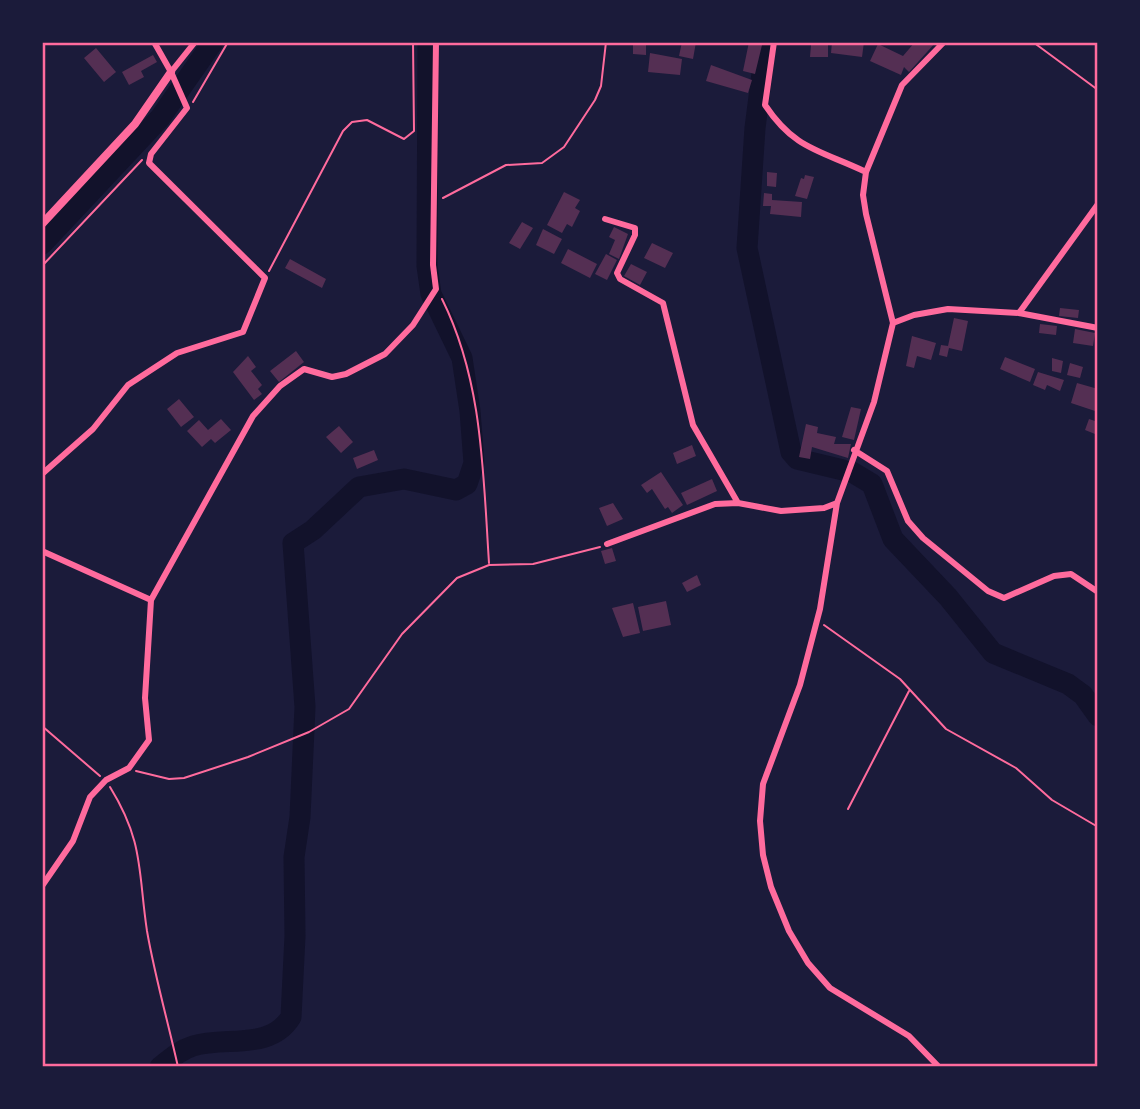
<svg xmlns="http://www.w3.org/2000/svg" width="1140" height="1109" viewBox="0 0 1140 1109" font-family="Roboto,sans-serif">
<style>
.lines{fill:none;stroke-linecap:round;stroke-linejoin:round}
.river{stroke:#12122b;stroke-width:21}
.building{fill:#542f53}
.path{stroke:#ff6b9d;stroke-width:2}
.minor{stroke:#ff6b9d;stroke-width:6}
.tertiary{stroke:#ff6b9d;stroke-width:8}
.neatline{fill:none;stroke:#ff6b9d;stroke-width:2.5}
</style>
<rect width="100%" height="100%" fill="#1b1b3a"/>
<g class="lines">
<!-- river -->
<path class="river" d="M766,42L755,128L747,248L791,452L797,459L843,470
M42,244L160,118L213,42
M852,472L872,484L893,539L948,597L993,653L1068,684L1083,695L1098,716
M160,1067C170,1059 180,1050 193,1046C226,1036 270,1051 291,1017L295,936L294,857L300,817L305,707L293,543L313,530L359,487L404,479L456,490L467,484L474,463L470,411L462,358L431,294L427,266L428,42"/>
</g>
<!-- building -->
<path class="building" d="M633,42H646V55L633,54Z
M682,42H696L693,59L679,56Z
M749,42L762,45L755,74L743,71Z
M814,42H828V57H810L811,45Z
M832,42H864L862,57L831,53Z
M915,42H936L909,72L904,67L901,75L870,61L878,44L903,56Z
M96,48L116,72L104,82L84,58Z
M650,53L682,59L680,75L648,72Z
M153,55L157,62L141,71L144,77L129,85L122,72Z
M711,65L752,80L748,93L706,81Z
M767,172L777,173L776,187L767,186Z
M805,175L814,177L807,199L795,196L801,178L804,179Z
M564,192L580,200L575,208L580,211L572,227L567,224L562,233L547,225Z
M764,193L772,194V200L802,202L801,217L770,214L771,206H763Z
M522,222L533,228L520,249L509,243Z
M614,227L628,234L619,259L609,254L615,240L609,237Z
M543,229L562,239L554,254L536,245Z
M652,243L673,253L665,268L644,258Z
M568,249L597,264L590,278L561,263Z
M606,254L617,260L607,280L595,274Z
M290,259L326,279L322,288L285,268Z
M631,264L647,272L640,285L624,276Z
M1060,308L1079,310L1078,318L1059,316Z
M954,318L968,321L962,351L949,348L947,357L939,355L941,345L948,346Z
M1040,324L1057,326L1056,335L1039,333Z
M1075,329L1095,333L1093,346L1073,343Z
M912,336L936,343L931,360L917,356L914,368L906,366Z
M296,351L304,362L279,382L270,371Z
M248,356L256,367L251,371L262,385L258,389L262,394L254,400L233,372Z
M1005,357L1035,369L1030,382L1000,369Z
M1052,358L1063,361L1061,373L1052,371Z
M1070,363L1083,367L1080,378L1067,375Z
M1038,372L1064,380L1060,391L1047,385L1045,390L1033,385Z
M1077,383L1098,389L1095,411L1071,403Z
M179,399L194,417L181,427L167,409Z
M851,407L861,409L854,440L842,437Z
M221,419L231,430L215,443L211,439L202,447L187,431L199,420L208,430Z
M1089,419L1098,422L1095,434L1085,430Z
M806,424L818,427L817,433L836,437L834,444H851L848,458L812,447L810,459L799,457Z
M339,426L353,442L341,453L326,437Z
M692,445L696,456L677,464L673,453Z
M374,450L378,460L357,469L353,458Z
M661,472L683,505L672,513L668,507L665,509L652,489L647,493L641,485Z
M712,479L717,491L687,505L681,493Z
M613,503L623,519L607,526L599,508Z
M612,548L616,561L605,564L601,551Z
M697,575L701,585L687,592L682,583Z
M666,601L671,625L643,631L638,607Z
M633,603L640,633L623,637L612,608Z"/>
<g class="lines">
<!-- path -->
<path class="path" d="M1033,42L1098,90
M193,102L228,42
M443,198L506,165L542,163L564,147L595,100L601,86L606,42
M42,266L142,160
M269,271L343,131L352,122L367,120L404,139L414,131L413,42
M442,299C483,381 483,473 489,563
M824,625L900,679L946,729L1016,768L1052,800L1098,827
M42,726L100,776
M136,771L169,779L184,778L248,757L309,732L349,709L402,634L457,578L489,565L533,564L600,547
M110,787C144,842 138,871 147,931C155,977 168,1022 178,1067
M848,809L909,691"/>
<!-- minor -->
<path class="minor" d="M774,42L765,105C795,150 820,150 866,172
M171,72L195,42
M605,219L635,228V235L617,273L620,279L663,303L693,425L738,503
M1019,313L1098,204
M893,323L914,315L948,309L1019,313L1098,328
M854,450L887,471L908,521L923,538L988,591L1004,598L1054,576L1071,574L1098,592
M42,474L93,429L128,385L177,353L243,332L265,278L149,163L151,154L187,108L171,72L154,42
M607,544L715,504L738,503L781,511L824,508L837,503
M42,551L151,600
M42,886L73,841L90,797L106,780L129,768L149,740L145,698L151,600L253,416L280,386L304,369L332,377L346,374L385,354L413,325L436,289L433,265L436,42
M939,1067L909,1036L830,988L808,963L789,931L771,887L763,855L760,821L763,784L800,685L820,609L837,503L874,402L893,323L866,214L863,195L866,172L902,85L944,42"/>
<!-- tertiary -->
<path class="tertiary" d="M42,224L135,124L171,72"/>
</g>
<!-- border -->
<rect width="1140" height="1109" fill="none" stroke="#1b1b3a" stroke-width="88"/>
<rect x="44" y="44" width="1052" height="1021" class="neatline"/>
</svg>
